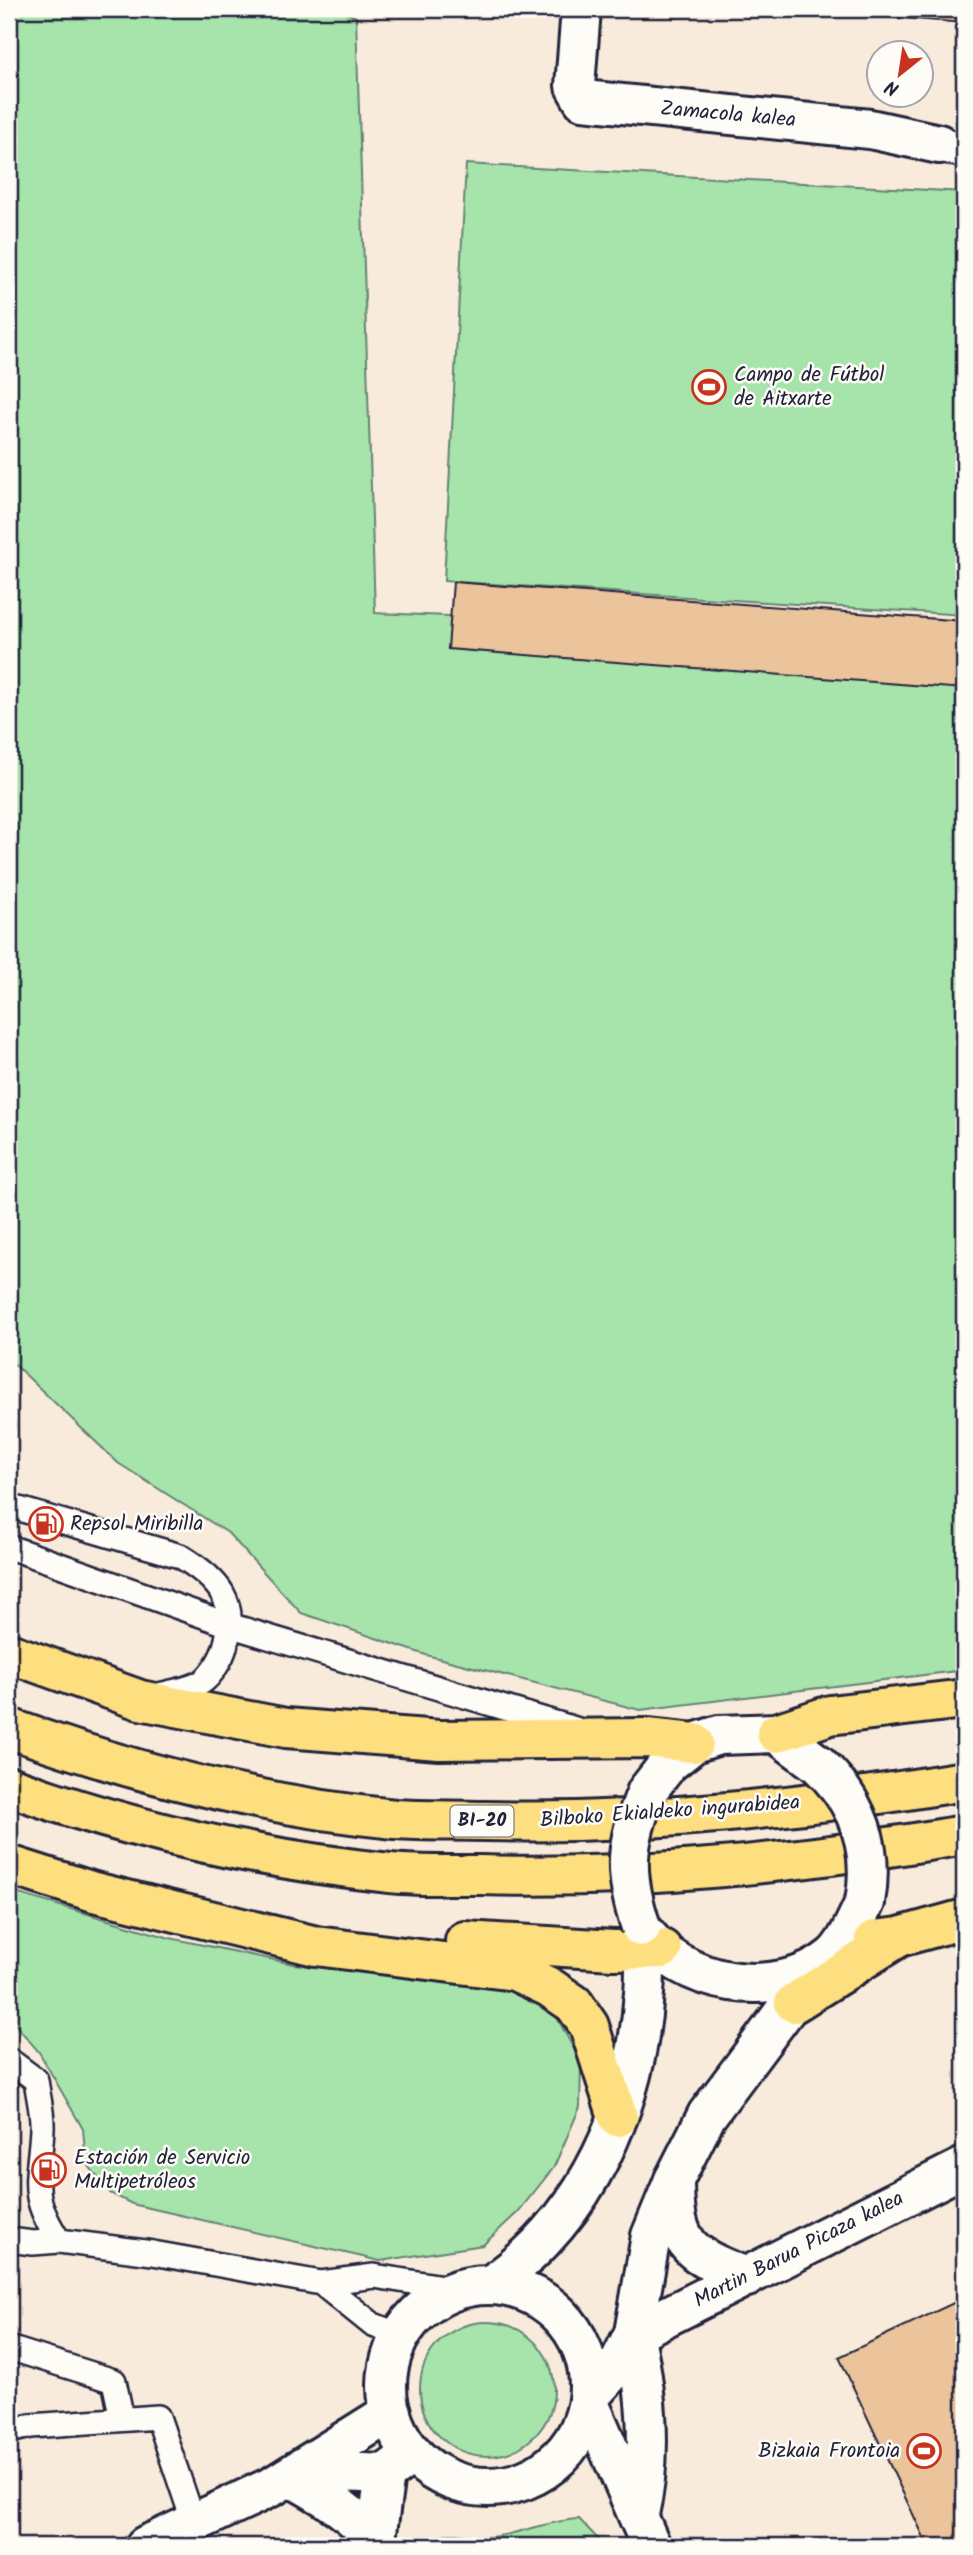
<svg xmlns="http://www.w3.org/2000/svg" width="973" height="2555" viewBox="0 0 973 2555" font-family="Kalam,sans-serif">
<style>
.green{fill:#a7e4ab;stroke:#648373;stroke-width:2}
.building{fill:#ecc49c;stroke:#22223b;stroke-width:2}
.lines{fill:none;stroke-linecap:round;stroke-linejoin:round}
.service-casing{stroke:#22223b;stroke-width:28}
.pedestrian-casing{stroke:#22223b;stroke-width:38}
.minor-casing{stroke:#22223b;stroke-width:44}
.secondary-casing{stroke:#22223b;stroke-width:44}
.motorway-casing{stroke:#22223b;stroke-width:44}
.service{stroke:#fdfcf7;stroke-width:23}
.pedestrian{stroke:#fdfcf7;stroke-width:33}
.minor{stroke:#fdfcf7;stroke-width:38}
.secondary{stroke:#fdfcf7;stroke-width:38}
.motorway{stroke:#fedf80;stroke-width:38}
.secondary-bridge-casing{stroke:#22223b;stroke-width:44;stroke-linecap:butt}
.secondary-bridge{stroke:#fdfcf7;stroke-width:38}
.labels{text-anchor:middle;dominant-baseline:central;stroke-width:5;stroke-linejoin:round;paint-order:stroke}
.shield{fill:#fdfcf7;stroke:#646373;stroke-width:2}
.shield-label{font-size:19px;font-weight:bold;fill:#22223b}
.street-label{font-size:21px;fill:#22223b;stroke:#fdfcf7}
.poi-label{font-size:21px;fill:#22223b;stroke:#fdfcf7;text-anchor:start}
</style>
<rect width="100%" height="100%" fill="#f8ebdc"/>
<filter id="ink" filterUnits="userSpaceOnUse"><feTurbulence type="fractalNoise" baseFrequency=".0143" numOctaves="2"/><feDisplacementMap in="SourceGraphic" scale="14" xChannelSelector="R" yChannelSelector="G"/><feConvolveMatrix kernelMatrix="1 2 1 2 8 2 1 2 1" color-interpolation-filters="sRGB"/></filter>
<g filter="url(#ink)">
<!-- green -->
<path class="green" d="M9,9H337L356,17L375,613L964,637V1670L640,1710L426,1655L301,1613L228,1533L118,1463L9,1359Z
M466,164L964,192V615L444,581Z
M9,1891L170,1938L293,1964L521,1990L554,2012L581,2062L580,2107L554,2167L518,2212L483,2245L380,2261L132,2204L110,2193L86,2162L83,2129L39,2052L9,2017Z
M420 2389a67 67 0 1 1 134 0a67 67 0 1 1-134 0Z
M579,2519L598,2539L599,2546H427C439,2526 464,2537 482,2537C517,2537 546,2520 579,2519Z"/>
<!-- building -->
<path class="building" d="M787,9H964V23Z
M453,582L964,621V689L448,649Z
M9,2071L22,2076L9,2105Z
M964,2298V2546H928L839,2357Z"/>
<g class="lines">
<!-- service casing -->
<g class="service-casing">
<path id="service" d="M9,1506L180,1556C218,1579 239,1601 225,1647C222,1658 212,1675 202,1682C189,1690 165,1693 150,1697
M9,1547L232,1626L575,1729
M9,2060L36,2080C38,2096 43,2113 42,2129C39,2182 28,2193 59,2241
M9,2240L33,2243L59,2241L153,2253L321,2283L374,2276L456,2289
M321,2283L373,2325L400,2335
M9,2348L114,2381L122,2419
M9,2431L31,2426L158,2417L194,2523"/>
</g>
<!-- pedestrian casing -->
<g class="pedestrian-casing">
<path id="pedestrian" d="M939,144L964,151"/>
</g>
<!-- minor casing -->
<g class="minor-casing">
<path id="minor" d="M581,9L575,86L583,100L870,129L939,144
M674,2180C674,2245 688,2255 747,2277
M296,2481L342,2472L385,2474
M298,2481C328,2498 356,2515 376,2543
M639,2514C653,2455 647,2392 634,2333L964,2167
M145,2546L273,2486L391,2412"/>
</g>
<!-- secondary casing -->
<g class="secondary-casing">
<path id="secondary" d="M647,1791L669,1763L694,1743L719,1735L776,1733L818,1764
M641,1927C678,1986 778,2002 832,1957C847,1944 856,1920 865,1902
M492,2284C588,2218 636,2106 644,1993C646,1973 644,1954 646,1934
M387 2386a101 101 0 1 1 202 0a101 101 0 1 1-202 0Z
M590,2396L618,2365L634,2333L651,2236L674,2180L707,2115L811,1976
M589,2403L651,2546
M375,2546L385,2474L413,2453"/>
</g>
<!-- motorway casing -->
<g class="motorway-casing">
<path id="motorway" d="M9,1653L140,1700L286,1728L439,1740L647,1738L694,1743
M9,1728C134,1773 262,1806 395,1819C424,1821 455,1820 485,1821C645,1825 806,1807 964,1781
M776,1733L830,1715L964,1699
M9,1786C132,1831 259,1859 390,1873C419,1876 450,1875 480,1875C642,1880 804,1862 964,1835
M9,1865L94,1892L316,1946L515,1971L549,1987L574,2004L589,2026L618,2117
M874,1940L899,1937L964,1919
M465,1941L614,1950L662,1949
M794,2003L899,1937"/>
</g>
<!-- service -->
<use href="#service" class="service"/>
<!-- pedestrian -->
<use href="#pedestrian" class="pedestrian"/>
<!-- minor -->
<use href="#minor" class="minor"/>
<!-- secondary -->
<use href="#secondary" class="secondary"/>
<!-- motorway -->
<use href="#motorway" class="motorway"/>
<!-- secondary-bridge casing -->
<g class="secondary-bridge-casing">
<path id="secondary-bridge" d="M818,1764C858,1801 875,1848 865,1902
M641,1927C623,1873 625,1843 647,1791"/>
</g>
<!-- secondary-bridge -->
<use href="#secondary-bridge" class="secondary-bridge"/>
</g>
</g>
<!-- icons -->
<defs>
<g id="stadium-ring" transform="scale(1.75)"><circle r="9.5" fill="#fdfcf7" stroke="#c8321e" stroke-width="1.5"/><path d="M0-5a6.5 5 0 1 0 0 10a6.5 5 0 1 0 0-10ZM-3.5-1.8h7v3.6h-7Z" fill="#c8321e"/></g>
<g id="fuel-ring" transform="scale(1.75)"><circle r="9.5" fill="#fdfcf7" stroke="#c8321e" stroke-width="1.5"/><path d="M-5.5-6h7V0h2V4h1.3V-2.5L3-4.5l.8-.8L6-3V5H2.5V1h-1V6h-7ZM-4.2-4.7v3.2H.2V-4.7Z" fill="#c8321e"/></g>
</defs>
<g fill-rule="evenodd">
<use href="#stadium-ring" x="709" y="387"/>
<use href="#fuel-ring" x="46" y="1524"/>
<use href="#fuel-ring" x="49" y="2170"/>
<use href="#stadium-ring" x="924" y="2451"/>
</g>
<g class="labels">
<!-- shield labels -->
<rect class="shield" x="450.5" y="1805.5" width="63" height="31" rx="5"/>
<g class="shield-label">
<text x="482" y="1821">BI-20</text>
</g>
<!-- street labels -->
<g class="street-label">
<text transform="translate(728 115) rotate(5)">Zamacola kalea</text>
<text transform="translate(670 1812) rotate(-4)">Bilboko Ekialdeko ingurabidea</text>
<text transform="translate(799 2250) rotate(-27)">Martin Barua Picaza kalea</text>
</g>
<!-- poi labels -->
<g class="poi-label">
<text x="734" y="375">Campo de Fútbol<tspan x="734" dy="24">de Aitxarte</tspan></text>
<text x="70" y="1524">Repsol Miribilla</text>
<text x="74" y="2158">Estación de Servicio<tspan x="74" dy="24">Multipetróleos</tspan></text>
<text x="900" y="2451" text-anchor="end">Bizkaia Frontoia</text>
</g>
</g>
<!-- margin -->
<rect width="973" height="2555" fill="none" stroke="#fdfcf7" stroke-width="35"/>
<rect x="18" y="18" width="938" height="2520" fill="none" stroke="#22223b" stroke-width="2.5" filter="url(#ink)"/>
<!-- north arrow -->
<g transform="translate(900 74) rotate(210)"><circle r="33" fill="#fdfcf7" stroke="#a5a5ac" stroke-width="2"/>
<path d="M0-5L12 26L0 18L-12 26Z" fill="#c8321e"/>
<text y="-10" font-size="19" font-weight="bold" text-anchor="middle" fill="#22223b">N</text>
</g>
</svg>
